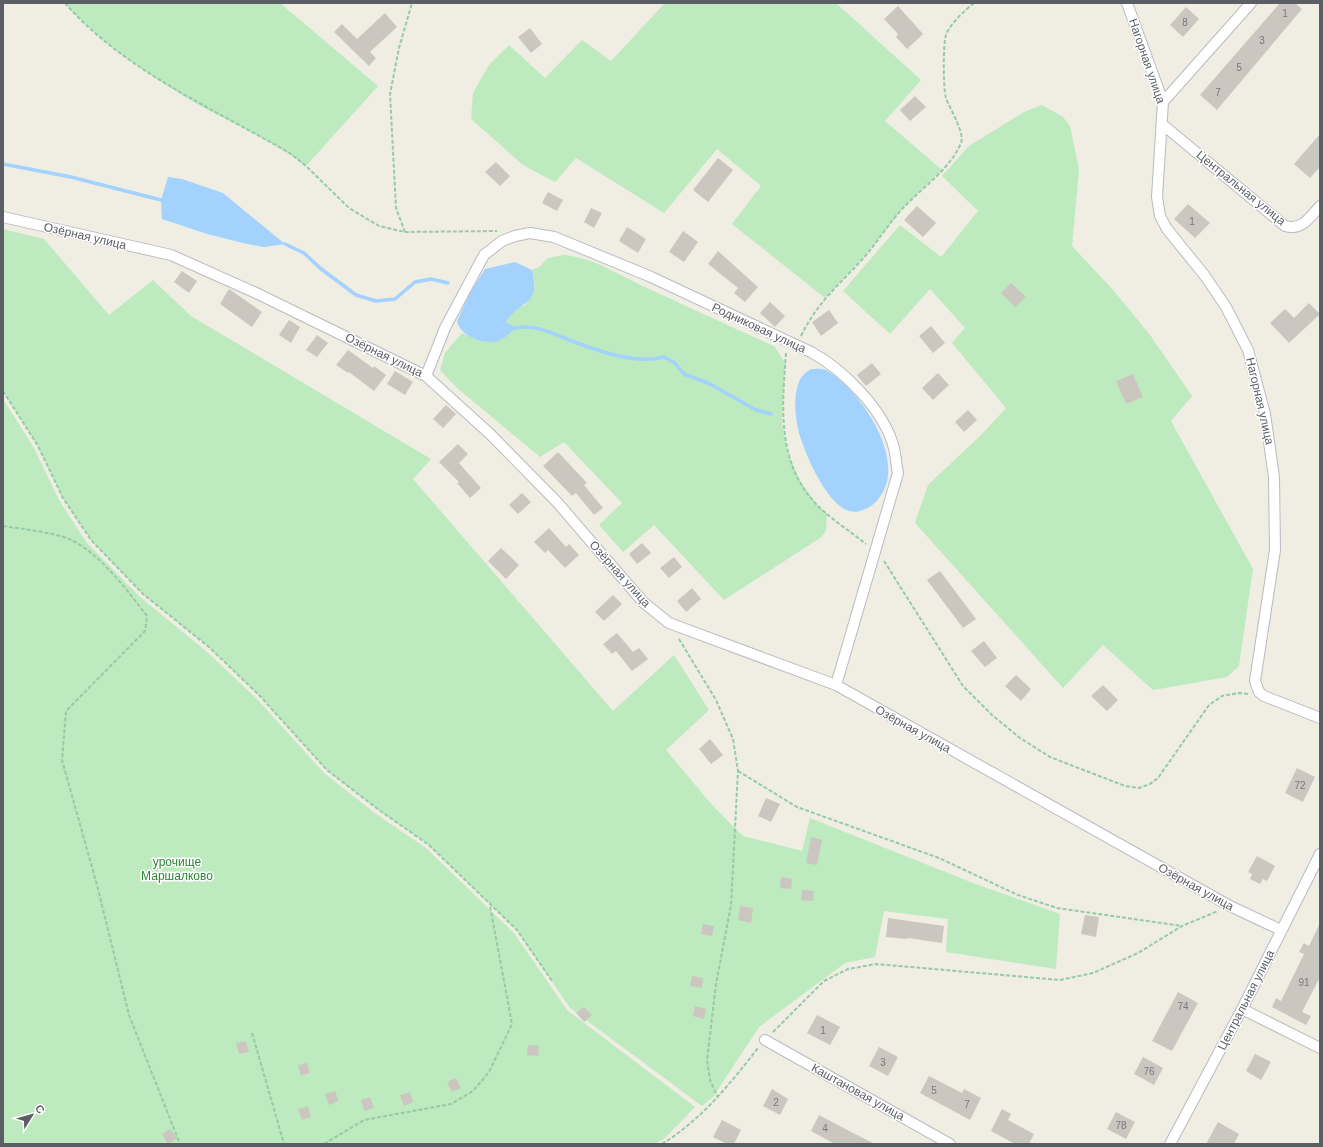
<svg xmlns="http://www.w3.org/2000/svg" width="1323" height="1147" viewBox="0 0 1323 1147" font-family="Helvetica,sans-serif">
<style>
.green{fill:#bdeabf}
.water{fill:#a3d2ff}
.lines{fill:none;stroke-linecap:round;stroke-linejoin:round}
.stream{stroke:#a3d2ff;stroke-width:3.5}
.building{fill:#cbc7c0}
.minor-casing{stroke:#b8bbc1;stroke-width:12}
.path{stroke:#95cba7;stroke-width:2;stroke-dasharray:4 2;stroke-linecap:butt}
.minor{stroke:#fff;stroke-width:10}
.labels{text-anchor:middle;dominant-baseline:central;stroke-width:3;stroke-linejoin:round;paint-order:stroke}
.number-label{font-size:10px;fill:#77797c}
.street-label{font-size:12px;fill:#5b5f65;stroke:#fff}
.park-label{font-size:12px;fill:#2b8435;stroke:#fff}
</style>
<rect width="100%" height="100%" fill="#f0ede3"/>
<!-- green -->
<path class="green" d="M65,3H280L378,86L306,166C277,144 245,129 214,113C165,87 101,44 65,3Z
M665,3H836L921,80L885,121L942,170L907,203L866,254L825,298L732,224L761,186L717,149L664,213L576,158L555,182L523,165L471,119L473,93L489,65L509,45L545,78L582,40L611,61Z
M1042,105L1063,117L1070,126L1079,170L1072,246L1114,291L1150,335L1192,396L1171,421L1253,569L1239,666L1227,677L1153,690L1103,645L1063,688L915,523L928,485L981,435L1006,408L952,343L965,328L930,289L890,334L843,291L900,225L941,257L978,211L942,176L969,146L1024,112Z
M3,229L44,239L109,315L153,280L191,316L431,459L413,479L613,711L674,655L709,710L666,750L713,806L743,836L802,851L810,818L973,883L1060,914L1056,969L946,952L948,919L884,911L875,957L845,963L759,1027L713,1097L702,1106L570,1008L517,930L429,845L379,810L327,770L259,695L209,647L143,594L91,540L63,498L38,446L3,391Z
M563,255C593,257 618,275 645,287C688,307 731,327 774,346L785,363L782,424L788,454L800,481L819,507L827,513L826,531L820,538L724,600L654,525L623,552L599,525L622,503L564,442L540,457L456,387L440,370L445,353L462,333L477,340L515,329L506,322L512,311L525,305L535,285L532,270L539,267L548,258Z
M3,399L34,448L59,500L87,543L140,597L206,651L256,698L324,773L376,814L426,848L514,933L567,1010L695,1107L664,1139L654,1144H3Z"/>
<!-- water -->
<path class="water" d="M168,177L182,179L223,193L285,244L264,247L247,244L207,234L162,219L161,200Z
M515,262L532,270C541,308 521,298 506,322L516,328C510,333 505,338 498,341C483,345 460,336 457,321L471,291L485,269Z
M811,369C815,369 822,368 826,370C859,389 902,452 884,490C878,501 873,507 860,511C832,520 805,454 799,433C795,417 793,397 799,382C801,376 806,372 811,369Z"/>
<g class="lines">
<!-- stream -->
<path class="stream" d="M3,164L71,177L161,200
M285,244L304,253L320,268L356,295L376,301L395,299L415,282L431,279L448,283
M516,328C534,324 552,333 569,340C595,350 636,365 664,357L675,363L684,374L710,384L756,410L771,414"/>
</g>
<!-- building -->
<path class="building" d="M1280,3H1295L1302,9L1217,110L1200,95Z
M898,6L923,34L907,49L896,37L898,34L884,19Z
M1186,7L1199,19L1183,37L1170,25Z
M385,13L397,27L370,52L376,58L369,66L334,32L342,24L357,39Z
M530,28L542,44L531,53L518,37Z
M915,96L926,107L910,121L900,110Z
M1320,134V167L1310,178L1294,164Z
M718,158L733,170L708,202L693,190Z
M496,162L510,176L500,186L485,172Z
M548,192L563,200L557,211L542,203Z
M1188,204L1210,223L1195,238L1174,219Z
M917,206L936,223L923,237L904,220Z
M591,208L602,213L594,228L584,222Z
M627,227L646,239L638,253L619,241Z
M683,231L698,242L684,262L669,252Z
M718,251L758,287L745,302L734,293L738,288L708,264Z
M182,271L197,281L189,293L174,282Z
M1011,283L1026,297L1015,307L1001,293Z
M229,289L262,312L252,327L220,304Z
M770,302L785,316L775,327L760,313Z
M1309,303L1320,314L1289,343L1270,323L1285,309L1294,318Z
M829,310L838,323L821,336L812,322Z
M289,320L300,327L291,343L279,335Z
M931,326L945,343L933,353L919,336Z
M317,335L328,343L317,357L306,350Z
M348,350L373,368L374,366L386,375L374,391L349,372L348,373L336,365Z
M872,363L881,374L866,386L857,375Z
M395,371L413,382L405,395L387,384Z
M938,373L949,385L933,400L922,388Z
M1133,374L1143,397L1126,404L1116,381Z
M446,405L456,414L443,428L433,419Z
M968,410L977,420L964,432L955,422Z
M458,444L468,454L459,463L481,488L470,498L457,483L459,482L439,462Z
M558,452L587,483L584,485L603,508L594,515L576,493L572,496L543,466Z
M522,493L531,502L518,514L509,505Z
M549,528L566,547L569,544L579,555L565,568L548,550L545,553L534,542Z
M642,543L651,553L637,564L629,554Z
M501,548L519,565L506,579L488,561Z
M674,557L682,567L669,578L660,568Z
M940,571L976,619L963,628L927,580Z
M692,588L701,599L686,612L677,601Z
M613,595L622,604L604,621L595,612Z
M617,633L633,652L639,648L648,659L632,671L616,651L612,654L603,644Z
M984,641L997,658L985,667L971,651Z
M1016,675L1031,689L1021,701L1005,686Z
M1103,685L1118,700L1107,711L1091,696Z
M710,739L723,755L711,764L699,749Z
M1297,768L1315,777L1303,802L1285,793Z
M766,798L780,804L771,822L758,816Z
M811,837L822,840L817,865L806,863Z
M1257,856L1275,866L1267,881L1263,879L1260,884L1250,879L1252,874L1248,872Z
M781,877L792,879L791,889L780,888Z
M802,890L814,891L813,901L801,900Z
M740,906L753,908L751,923L738,920Z
M1085,915L1099,917L1096,937L1081,934Z
M888,918L944,926L942,943L908,938L907,939L886,937Z
M1320,923V977L1302,1012L1311,1016L1306,1025L1272,1007L1276,998L1281,1001L1304,954L1299,952L1304,943L1309,946Z
M703,924L714,926L712,936L701,934Z
M692,976L703,978L702,988L690,986Z
M1178,992L1198,1003L1172,1051L1152,1041Z
M695,1006L706,1009L704,1019L693,1016Z
M584,1007L592,1015L584,1022L576,1013Z
M817,1015L840,1027L830,1045L807,1033Z
M246,1041L249,1052L239,1054L236,1043Z
M528,1045L539,1046L538,1056L527,1055Z
M879,1047L898,1057L888,1076L869,1066Z
M1255,1054L1271,1062L1261,1080L1246,1071Z
M1143,1057L1163,1068L1154,1085L1134,1074Z
M307,1063L310,1073L301,1076L298,1065Z
M929,1076L962,1093L964,1089L981,1098L970,1120L920,1093Z
M456,1078L461,1088L452,1092L447,1082Z
M772,1089L788,1099L780,1115L763,1106Z
M335,1091L339,1101L329,1105L325,1094Z
M410,1092L413,1102L404,1106L400,1095Z
M370,1097L374,1108L364,1111L361,1100Z
M308,1106L311,1117L302,1120L298,1109Z
M1002,1109L1011,1114L1008,1120L1034,1134L1029,1144H1015L991,1131Z
M1116,1112L1135,1122L1126,1139L1107,1129Z
M819,1115L851,1132L875,1144H835L811,1131Z
M722,1120L741,1130L734,1144H727L713,1137Z
M1218,1122L1239,1134L1234,1144H1206Z
M170,1129L177,1138L168,1144L162,1134Z"/>
<g class="lines">
<!-- minor casing -->
<g class="minor-casing">
<path id="minor" d="M1127,3L1163,102L1157,197L1160,216L1167,229L1205,276L1226,307L1248,350L1265,414L1274,477L1275,550L1255,681L1259,692L1264,696L1320,718
M1163,102L1251,3
M1162,124L1285,226C1302,231 1310,217 1320,206
M3,217L171,255L256,293L426,376L489,433L556,501L643,602L669,623L836,685L1230,906L1281,930
M426,376L445,328L484,255L502,241L515,236L530,233L554,237L649,276L811,352C844,370 884,410 894,448C896,456 896,465 898,473L836,685
M1242,1009L1320,1048
M765,1040L950,1144
M1170,1144L1242,1009L1320,854"/>
</g>
<!-- path -->
<path class="path" d="M65,3C124,71 215,109 291,154L306,166L349,208L379,226L405,232L497,231
M405,232L396,208L390,94L399,48L412,3
M801,336C819,299 842,283 867,254C881,237 893,217 909,202C927,184 951,167 961,143C965,133 950,109 946,98C943,88 943,44 946,35C950,24 965,10 974,3
M786,353C782,408 776,466 820,508C834,521 851,532 866,544
M3,391L38,446L63,498L91,540L143,594L209,647L259,695L327,770L379,810L429,845L517,930L552,981
M3,526C22,529 52,532 69,539C99,552 127,590 147,616L145,631L66,711L62,760L97,885L129,1015L180,1144
M884,561L963,686L992,715L1020,738L1050,757L1125,786L1139,788L1150,784L1158,778L1209,705L1222,696L1239,693L1249,694
M679,639L716,700L733,739L738,771L731,905L716,984L707,1060L710,1080L718,1098
M738,771L797,807L939,858L1018,895L1057,908L1182,926
M773,1032L824,981L848,969L876,964L1060,980L1093,973L1138,953L1182,926L1218,911
M252,1033L284,1144
M324,1144L364,1120L451,1104L473,1091L489,1072L512,1024L490,906
M662,1144C701,1120 730,1084 758,1048"/>
<!-- minor -->
<use href="#minor" class="minor"/>
</g>
<g class="labels">
<!-- number labels -->
<g class="number-label">
<text x="1285" y="13">1</text>
<text x="1185" y="22">8</text>
<text x="1262" y="40">3</text>
<text x="1239" y="67">5</text>
<text x="1218" y="92">7</text>
<text x="1192" y="221">1</text>
<text x="1300" y="785">72</text>
<text x="1304" y="982">91</text>
<text x="1183" y="1006">74</text>
<text x="823" y="1030">1</text>
<text x="883" y="1062">3</text>
<text x="1149" y="1071">76</text>
<text x="934" y="1090">5</text>
<text x="776" y="1102">2</text>
<text x="967" y="1104">7</text>
<text x="1121" y="1125">78</text>
<text x="825" y="1128">4</text>
</g>
<!-- street labels -->
<g class="street-label">
<text transform="translate(1147 61) rotate(71)">Нагорная улица</text>
<text transform="translate(1241 188) rotate(39)">Центральная улица</text>
<text transform="translate(85 236) rotate(13)">Озёрная улица</text>
<text transform="translate(759 328) rotate(25)">Родниковая улица</text>
<text transform="translate(384 355) rotate(26)">Озёрная улица</text>
<text transform="translate(1260 401) rotate(77)">Нагорная улица</text>
<text transform="translate(620 574) rotate(48)">Озёрная улица</text>
<text transform="translate(913 729) rotate(29)">Озёрная улица</text>
<text transform="translate(1196 887) rotate(29)">Озёрная улица</text>
<text transform="translate(1246 1000) rotate(-63)">Центральная улица</text>
<text transform="translate(858 1092) rotate(29)">Каштановая улица</text>
</g>
<!-- park labels -->
<g class="park-label">
<text x="177" y="862">урочище<tspan x="177" dy="14">Маршалково</tspan></text>
</g>
</g>
<!-- border -->
<rect width="1323" height="1147" fill="none" stroke="#5b5f65" stroke-width="8"/>
<!-- north arrow -->
<g transform="translate(32 1115) rotate(53)" stroke="#ffffff" stroke-width="3" paint-order="stroke">
<path d="M0-3L7 15L0 10L-7 15Z" fill="#5b5f65"/>
<text y="-6" font-size="11" font-weight="bold" text-anchor="middle" fill="#5b5f65">С</text>
</g>
</svg>
